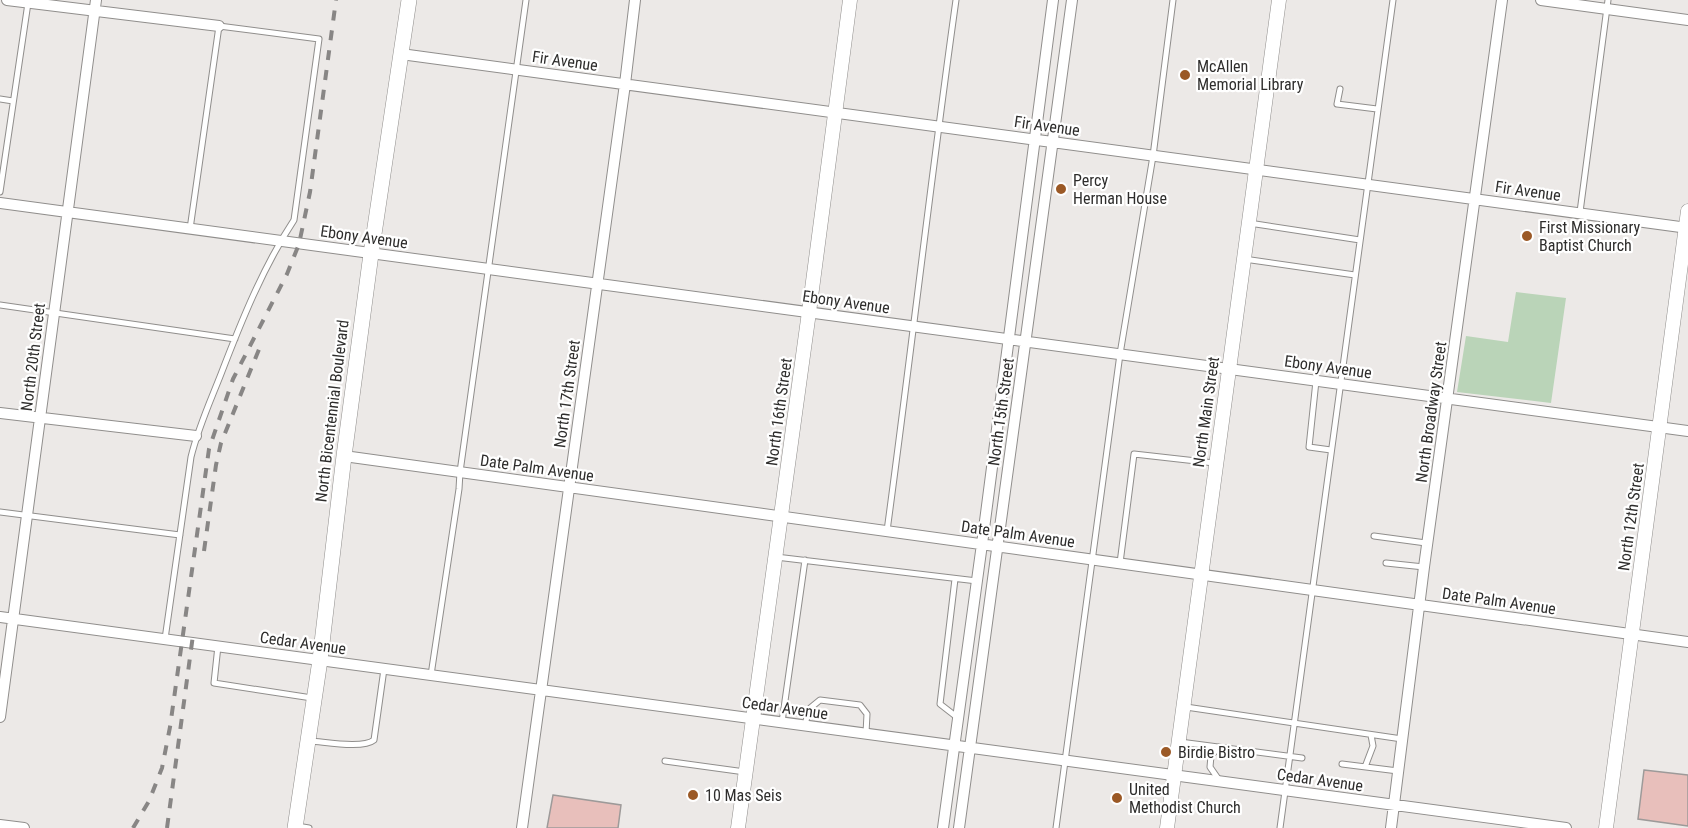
<svg xmlns="http://www.w3.org/2000/svg" width="1688" height="828" viewBox="0 0 1688 828" font-family="'Roboto Condensed',sans-serif">
<style>
.green{fill:#bad4b8}
.building{fill:#e8bfbb;stroke:#9d9a99;stroke-width:1.5}
.lines{fill:none;stroke-linecap:round;stroke-linejoin:round}
.service-casing{stroke:#908e8c;stroke-width:7}
.minor-casing{stroke:#908e8c;stroke-width:12}
.tertiary-casing{stroke:#908e8c;stroke-width:15}
.secondary-casing{stroke:#908e8c;stroke-width:16}
.service{stroke:#fff;stroke-width:5}
.minor{stroke:#fff;stroke-width:10}
.tertiary{stroke:#fff;stroke-width:14}
.secondary{stroke:#fff;stroke-width:15}
.rail{stroke:#888685;stroke-width:4;stroke-dasharray:10 10;stroke-linecap:butt}
.poi-dot{fill:#9b5926;stroke:#fff;stroke-width:2}
.labels{text-anchor:middle;dominant-baseline:central;stroke-width:4.5;stroke-linejoin:round;paint-order:stroke}
.street-label{font-size:16px;fill:#2e2d2c;stroke:#fff}
.poi-label{font-size:16px;fill:#2e2d2c;stroke:#fff;text-anchor:start}
</style>
<rect width="100%" height="100%" fill="#ece9e7"/>
<!-- green -->
<path class="green" d="M1516,292L1566,298L1551,403L1457,392L1466,336L1508,342Z"/>
<!-- building -->
<path class="building" d="M1644,770L1688,775V826L1638,819Z
M553,795L621,805L618,828H547Z"/>
<g class="lines">
<!-- service casing -->
<g class="service-casing">
<path id="service" d="M1340,89L1337,104L1377,109
M0,99L13,101
M0,192L28,3
M1580,212L1608,0
M1249,223L1360,240
M1244,259L1355,275
M0,305L235,339
M1316,381L1309,447L1331,450
M0,512L180,535
M887,531C911,354 931,177 956,0
M1374,536L1426,543
M776,557L977,581
M1120,563L1134,454L1214,463
M1386,563L1424,567
M955,579L940,704L958,718
M165,639L191,457C198,428 210,402 221,374C241,322 263,267 294,220L319,39L219,26L190,229
M218,646L214,683L312,698
M431,675L459,489L460,472L526,0
M1186,707L1402,739
M782,722L805,560
M805,725L809,709L820,700L860,705L867,714L866,733
M311,741C326,742 363,749 374,740L384,669
M1180,742L1302,758
M665,761L745,772
M1342,764L1398,771
M1365,767L1373,746L1371,735
M1219,780L1210,767L1211,756L1219,747
M297,826L309,828
M1056,828L1120,354L1153,156L1173,0
M1280,828L1393,0"/>
</g>
<!-- minor casing -->
<g class="minor-casing">
<path id="minor" d="M7,0L219,26
M1541,0L1688,20
M401,54L1688,228
M0,203L1688,431
M0,413L196,436
M344,456L1688,642
M0,617L1566,828
M0,717L96,0
M0,825L24,828
M522,828L625,84L635,0
M943,828L982,544L1053,0
M959,828L1072,0
M1391,828L1424,567L1502,0"/>
</g>
<!-- tertiary casing -->
<g class="tertiary-casing">
<path id="tertiary" d="M738,828L809,312L850,0
M1167,828L1279,0
M1606,828L1688,211"/>
</g>
<!-- secondary casing -->
<g class="secondary-casing">
<path id="secondary" d="M295,828L320,660L344,456L371,254L409,0"/>
</g>
<!-- service -->
<use href="#service" class="service"/>
<!-- minor -->
<use href="#minor" class="minor"/>
<!-- tertiary -->
<use href="#tertiary" class="tertiary"/>
<!-- secondary -->
<use href="#secondary" class="secondary"/>
<!-- rail -->
<path class="rail" d="M204,551L216,465L221,443L262,342
M133,828L149,801L162,768L170,727L209,449L233,379L287,274L299,244L310,192L336,0
M167,828L193,635"/>
</g>
<!-- markers -->
<g class="poi-dot">
<circle cx="1185" cy="75" r="6"/>
<circle cx="1061" cy="189" r="6"/>
<circle cx="1527" cy="236" r="6"/>
<circle cx="1166" cy="752" r="6"/>
<circle cx="693" cy="795" r="6"/>
<circle cx="1117" cy="798" r="6"/>
</g>
<g class="labels">
<!-- street labels -->
<g class="street-label">
<text transform="translate(565 61) rotate(8)">Fir Avenue</text>
<text transform="translate(1047 126) rotate(8)">Fir Avenue</text>
<text transform="translate(1528 191) rotate(8)">Fir Avenue</text>
<text transform="translate(364 237) rotate(8)">Ebony Avenue</text>
<text transform="translate(846 302) rotate(8)">Ebony Avenue</text>
<text transform="translate(33 357) rotate(-83)">North 20th Street</text>
<text transform="translate(1328 367) rotate(8)">Ebony Avenue</text>
<text transform="translate(567 394) rotate(-82)">North 17th Street</text>
<text transform="translate(332 411) rotate(-83)">North Bicentennial Boulevard</text>
<text transform="translate(779 412) rotate(-82)">North 16th Street</text>
<text transform="translate(1001 412) rotate(-82)">North 15th Street</text>
<text transform="translate(1206 412) rotate(-82)">North Main Street</text>
<text transform="translate(1431 412) rotate(-82)">North Broadway Street</text>
<text transform="translate(537 468) rotate(8)">Date Palm Avenue</text>
<text transform="translate(1631 517) rotate(-82)">North 12th Street</text>
<text transform="translate(1018 534) rotate(8)">Date Palm Avenue</text>
<text transform="translate(1499 601) rotate(8)">Date Palm Avenue</text>
<text transform="translate(303 643) rotate(8)">Cedar Avenue</text>
<text transform="translate(785 708) rotate(8)">Cedar Avenue</text>
<text transform="translate(1320 780) rotate(8)">Cedar Avenue</text>
</g>
<!-- poi labels -->
<g class="poi-label">
<text x="1197" y="66">McAllen<tspan x="1197" dy="18">Memorial Library</tspan></text>
<text x="1073" y="180">Percy<tspan x="1073" dy="18">Herman House</tspan></text>
<text x="1539" y="227">First Missionary<tspan x="1539" dy="18">Baptist Church</tspan></text>
<text x="1178" y="752">Birdie Bistro</text>
<text x="1129" y="789">United<tspan x="1129" dy="18">Methodist Church</tspan></text>
<text x="705" y="795">10 Mas Seis</text>
</g>
</g>
</svg>
